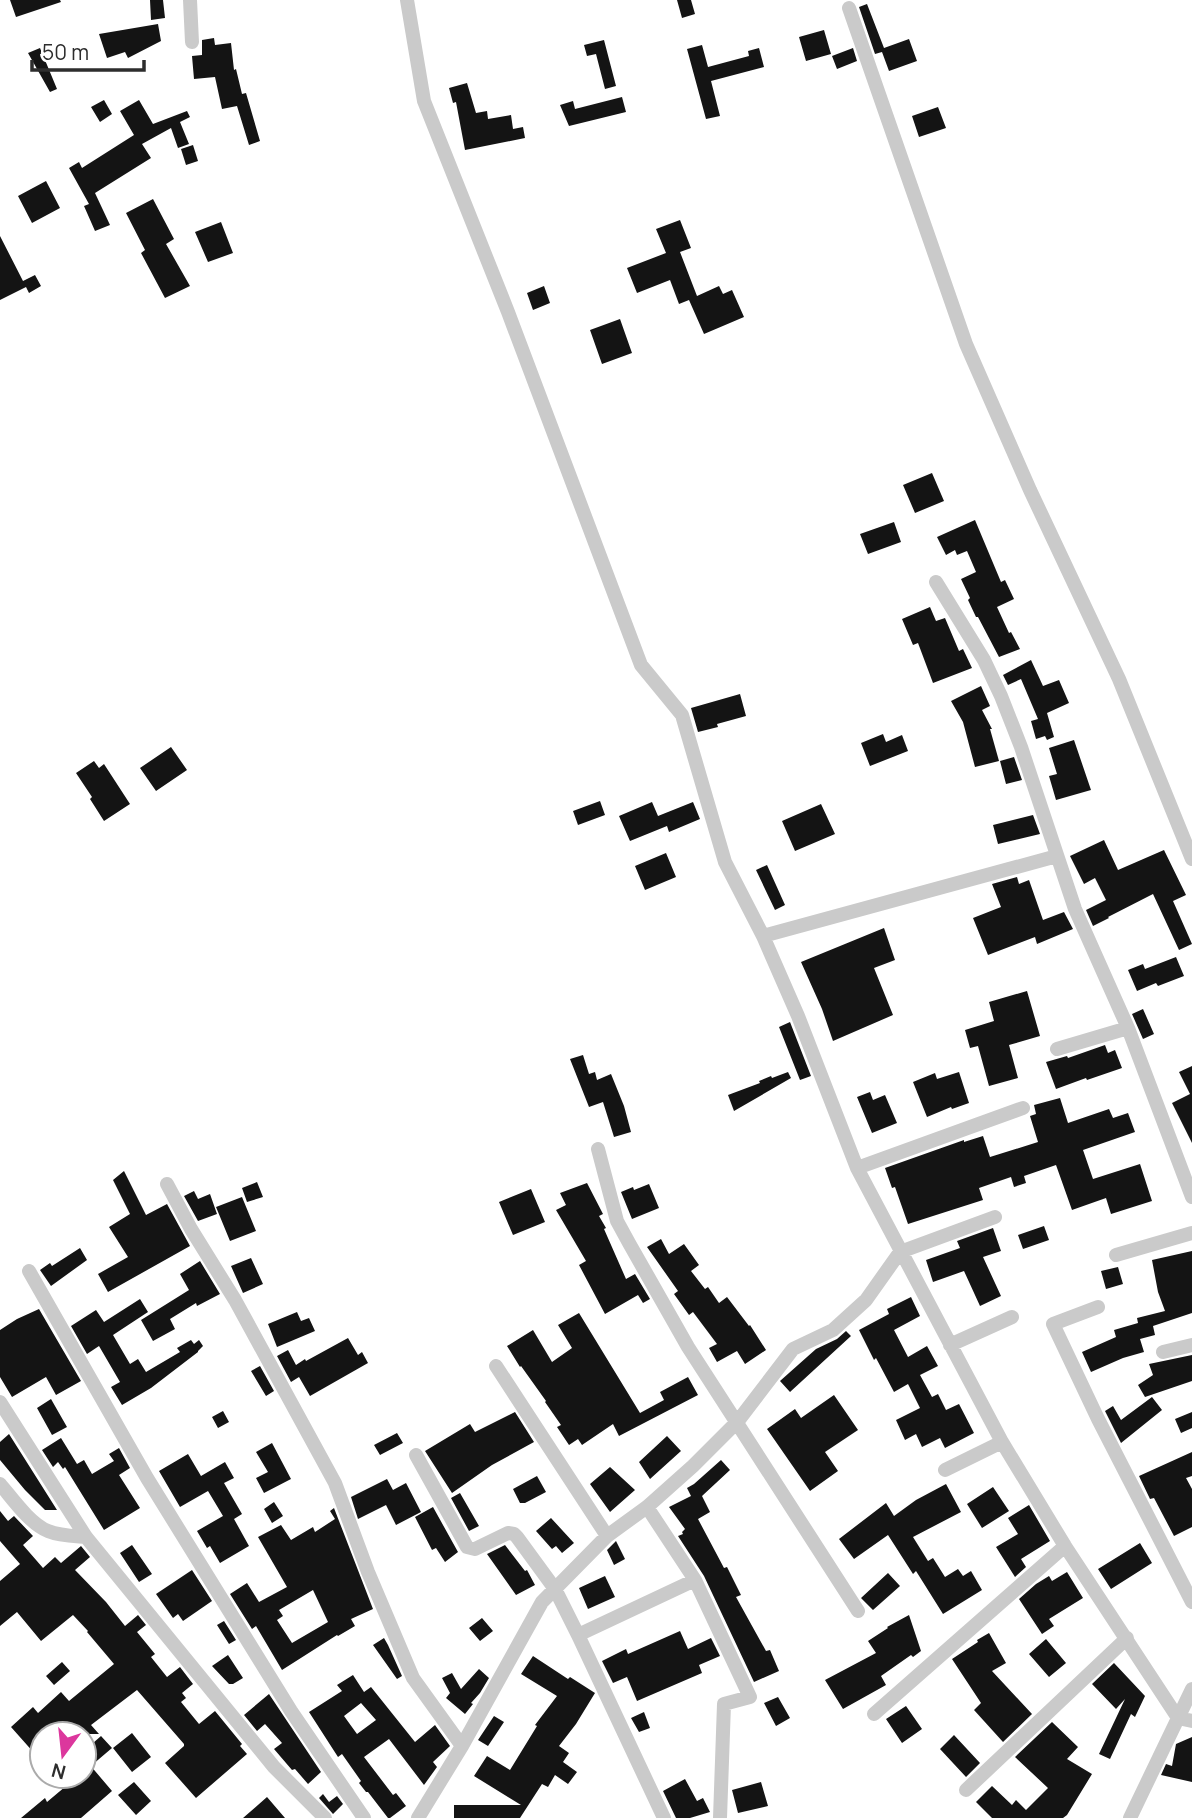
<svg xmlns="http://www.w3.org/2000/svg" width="1192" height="1818" viewBox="0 0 1192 1818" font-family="Manrope,sans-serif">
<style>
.building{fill:#141414;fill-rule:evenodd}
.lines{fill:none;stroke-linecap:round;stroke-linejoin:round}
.minor{stroke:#cacaca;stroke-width:14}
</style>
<rect width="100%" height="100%" fill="#fff"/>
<!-- building -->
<path class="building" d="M10,0H60L61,2L16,17Z
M150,0H163L165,18L151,20Z
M677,0H691L695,14L682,18Z
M867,4L884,48L909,39L917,61L889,71L882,52L875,54L859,7Z
M158,24L161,41L128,58L125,52L107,58L99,34Z
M824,30L831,54L806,61L799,37Z
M214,38L215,45L231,43L234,70L236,69L242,94L246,93L260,141L249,145L237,106L222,109L215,77L194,79L192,56L202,55V40Z
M604,40L616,86L605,89L596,54L587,56L584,45Z
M702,45L708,67L749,56L748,51L759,48L764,67L711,81L720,116L706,119L687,49Z
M40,48L57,89L50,92L28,53Z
M853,48L857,61L837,69L832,56Z
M467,83L476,113L487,111L488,119L511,115L513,129L523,127L525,138L465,150L456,102L453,103L449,88Z
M622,97L626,112L569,126L560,105L573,101L575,109Z
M104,100L112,114L100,122L91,107Z
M139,100L153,124L187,111L190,117L180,122L189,144L178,148L171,128L142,144L151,158L95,193L110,225L95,231L84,206L89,204L69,168L79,162L82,168L134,135L120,111Z
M938,107L946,128L919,137L912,116Z
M193,145L198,161L186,165L181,149Z
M46,181L60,208L32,223L18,196Z
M153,199L174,239L166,244L190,286L165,298L141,253L145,250L126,213Z
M680,220L691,248L680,252L697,296L719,286L723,294L732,290L744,317L704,334L689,300L679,304L670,280L637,293L627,268L666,253L656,229Z
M221,222L233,253L208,262L195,232Z
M0,236L23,281L35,275L41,286L29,293L26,287L0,300Z
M544,286L550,303L533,310L527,293Z
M620,319L632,353L602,364L590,330Z
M932,473L944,501L915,513L903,485Z
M975,520L1001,582L1005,580L1014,599L997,607L1009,633L1011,632L1020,649L999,657L978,617H976L968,600L970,598L961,579L976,572L967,551L957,555L955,550L946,555L937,537Z
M894,522L901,542L868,554L860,534Z
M930,607L936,621L945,618L959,651L963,649L972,668L933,683L918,643L913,645L902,619Z
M1031,660L1043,686L1059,680L1069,703L1047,713L1054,737L1047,740L1045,736L1036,739L1031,721L1038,719L1021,679L1008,685L1003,675Z
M981,686L990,706L982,710L992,729H990L999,761L975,767L963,722L951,701Z
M740,694L746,716L717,724L718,727L698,732L691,708Z
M883,734L886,742L902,735L908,751L870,766L861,743Z
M1074,740L1091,790L1056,800L1049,776L1057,774L1049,748Z
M171,747L187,770L156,791L140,768Z
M1014,757L1022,780L1006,784L1000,761Z
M94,761L99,768L104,764L130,804L104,821L90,799L92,797L76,773Z
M600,801L605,815L578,825L573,811Z
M652,802L658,816L693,802L700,819L669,832L667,826L630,841L619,816Z
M821,804L835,834L795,851L782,821Z
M1033,815L1040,834L998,844L993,825Z
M1104,840L1118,870L1164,850L1186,895L1173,901L1192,944L1179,950L1153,894L1108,917L1109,918L1093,926L1086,910L1106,900L1095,878L1084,884L1070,856Z
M666,853L676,877L645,890L635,866Z
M767,865L785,905L775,910L756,870Z
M1017,877L1019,884L1029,880L1043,920L1064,912L1073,929L1037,944L1035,937L988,955L973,918L1001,907L992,884Z
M884,928L895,960L874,968L893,1015L833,1041L822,1009L801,962Z
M1176,957L1184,976L1158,986L1156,983L1137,991L1128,970L1143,964L1145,969Z
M1027,991L1040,1036L1009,1045L1018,1078L989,1086L978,1046L970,1048L965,1030L994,1021L989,1002Z
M1143,1009L1154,1034L1143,1039L1132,1014Z
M790,1022L811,1076L800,1080L779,1027Z
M1105,1045L1108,1053L1115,1050L1122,1068L1087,1080L1086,1078L1056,1089L1046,1062L1067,1056L1068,1058Z
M583,1055L589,1074L595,1072L597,1080L611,1074L624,1106L631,1132L614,1137L603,1102L589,1107L570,1059Z
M1192,1066V1143L1172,1103L1190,1094L1179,1072Z
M788,1072L791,1078L734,1111L728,1095L760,1083L759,1081L771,1076L772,1078Z
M959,1072L969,1103L952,1109L951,1107L927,1117L913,1082L935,1073L937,1079Z
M870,1092L873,1100L885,1095L897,1123L872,1133L857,1097Z
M1060,1098L1068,1123L1109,1109L1113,1118L1128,1113L1135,1132L1083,1150L1093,1179L1140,1164L1152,1201L1111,1214L1106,1198L1072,1210L1056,1165L1024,1176L1026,1183L1014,1187L1011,1177L979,1188L983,1200L908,1224L895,1187L892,1188L885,1168L964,1140V1142L983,1136L990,1157L1038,1142L1030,1116L1036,1114L1034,1105Z
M124,1171L146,1215L167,1204L190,1246L108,1292L98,1274L128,1257L109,1227L130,1214L113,1180Z
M257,1182L263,1197L247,1202L242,1188Z
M587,1183L603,1214L599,1216L606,1228L604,1229L626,1279L635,1274L650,1299L643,1303L638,1295L605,1314L579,1265L586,1261L556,1210L566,1205L560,1193Z
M649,1184L659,1208L632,1219L621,1192L633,1187L634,1190Z
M531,1189L545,1222L513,1235L499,1202Z
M194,1191L198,1199L210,1194L217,1214L198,1221L184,1196Z
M242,1197L256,1231L230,1241L216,1207Z
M1044,1226L1049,1240L1023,1249L1018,1235Z
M993,1228L1001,1251L983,1257L1001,1296L980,1306L964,1271L933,1282L926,1260L960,1248L957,1241Z
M661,1239L669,1254L684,1244L699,1265L691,1271L705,1289L708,1287L719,1303L727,1297L749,1326L750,1325L766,1350L745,1364L737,1351L717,1362L709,1348L717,1344L693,1312L689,1315L674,1294L678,1291L647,1247Z
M80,1248L87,1260L51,1286L40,1270L50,1263L52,1266Z
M1192,1251V1313L1153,1326L1155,1335L1140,1339L1144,1352L1123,1358L1091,1372L1082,1352L1116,1337L1114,1330L1138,1323L1137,1318L1165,1311L1158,1292L1152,1260Z
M251,1258L263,1284L243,1293L231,1266Z
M200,1261L220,1294L197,1306L196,1303L170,1319L175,1329L153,1341L141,1320L189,1290L180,1274Z
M1118,1267L1123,1284L1106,1289L1101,1271Z
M911,1297L920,1316L894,1330L908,1357L927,1346L938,1366L920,1375L932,1397L938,1394L946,1410L959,1404L974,1433L945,1448L940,1438L922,1447L916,1434L905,1440L896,1420L920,1408L908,1384L894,1392L876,1358L874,1360L859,1330L889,1314L887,1309Z
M140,1299L148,1312L113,1335L130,1364L138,1359L146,1372L180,1352L177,1348L191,1340L194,1344L199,1340L203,1346L198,1351V1352L151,1388L122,1405L111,1387L120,1382L99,1346L87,1354L71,1326L96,1310L104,1322Z
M39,1309L81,1381L56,1395L46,1377L12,1397L0,1377V1330L17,1319Z
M297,1312L301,1321L309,1318L315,1331L277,1347L268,1324Z
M579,1313L640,1413L664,1400L660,1392L688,1377L698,1395L619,1436L613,1424L582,1445L578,1439L569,1445L557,1427L561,1425L545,1402L546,1401L521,1366L520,1367L507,1346L533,1330L552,1362L572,1348L558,1325Z
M846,1331L851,1336L790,1392L780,1381L816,1349L837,1339Z
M348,1338L358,1355L362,1352L368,1363L310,1396L299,1377L291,1382L277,1356L288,1350L296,1365L305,1359L306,1361Z
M1192,1355V1381L1145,1397L1138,1385L1153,1375L1149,1364Z
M260,1366L274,1391L266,1396L251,1371Z
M834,1395L858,1430L825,1452L838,1471L810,1491L767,1429L795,1409L801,1418Z
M1152,1397L1162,1410L1121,1443L1105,1411L1113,1406L1121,1420Z
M51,1399L67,1427L52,1435L37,1408Z
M223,1411L229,1422L218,1428L212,1417Z
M515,1412L534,1442L492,1465L452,1493L425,1451L470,1424L475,1432Z
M1192,1412V1428L1181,1433L1175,1419Z
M397,1433L403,1443L380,1455L374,1445Z
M9,1434L57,1510H45L25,1490L0,1460V1442Z
M667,1436L681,1451L650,1479L639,1462Z
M61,1438L77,1464L84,1460L92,1474L114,1461L109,1454L119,1448L130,1468L119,1475L140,1508L104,1530L65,1467L63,1469L58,1462L53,1467L42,1450Z
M272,1443L291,1479L264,1493L256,1478L268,1472L256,1452Z
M1192,1452V1476L1186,1478L1192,1489V1527L1174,1536L1154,1498L1150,1499L1139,1476Z
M188,1454L201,1476L225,1462L234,1478L224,1483L242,1514L234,1519L249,1546L220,1563L210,1546L207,1548L197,1531L223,1516L208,1491L180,1507L159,1471Z
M721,1460L730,1470L702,1496L710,1512L698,1519L724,1568L727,1567L741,1595L736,1597L766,1651L770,1650L779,1671L754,1682L704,1576L678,1536L683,1534L682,1532L685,1529L669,1507L691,1496L687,1488L694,1484Z
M610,1467L635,1490L610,1512L590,1484Z
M537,1476L546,1492L525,1503H520L513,1489Z
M387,1479L393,1490L406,1483L421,1512L396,1525L386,1505L358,1519L351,1497Z
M946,1484L961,1512L913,1537L928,1561L933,1558L945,1577L958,1569L963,1576L971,1571L982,1590L943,1614L916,1571L913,1574L888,1535L854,1559L839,1539L886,1503L894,1516L916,1500Z
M993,1487L1009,1511L982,1528L967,1504Z
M460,1493L479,1526L469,1531L451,1498Z
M274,1502L283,1516L272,1523L264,1509Z
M1029,1505L1050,1541L1021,1559L1026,1567L1015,1577L996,1547L1018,1534L1008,1518Z
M433,1507L458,1552L445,1562L436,1548L432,1550L415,1517Z
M334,1508L373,1609L351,1619L355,1626L338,1636L337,1635L282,1670L256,1626L252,1629L230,1594L247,1583L259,1602L287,1587L258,1537L281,1525L291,1540L313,1527L315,1532L335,1519L330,1511ZM313,1590L328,1622L292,1643L277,1620L283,1616L279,1610Z
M0,1511L8,1521L14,1516L33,1536L23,1545L43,1568L55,1557L61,1563L81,1546L90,1557L75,1570L106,1602L125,1626L138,1615L146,1625L137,1632L155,1654L151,1657L167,1677L180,1667L193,1684L182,1693L186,1698L181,1702L199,1724L215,1711L242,1744L240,1746L247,1754L196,1798L165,1763L184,1746V1744L137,1690L91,1725L99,1734H65L59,1727L51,1734H42V1747L35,1754L11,1727L33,1707L38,1713L61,1692L69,1701L114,1664L87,1632L88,1631L73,1615L41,1641L17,1612L0,1626V1581L20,1564L0,1541Z
M551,1518L574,1543L562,1553L556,1546L552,1549L536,1531Z
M616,1541L625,1559L614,1565L607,1550Z
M1140,1543L1152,1563L1111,1589L1098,1569Z
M132,1545L152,1574L139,1582L120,1553Z
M505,1545L525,1571L527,1570L535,1585L516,1595L487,1554Z
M192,1570L212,1601L183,1621L178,1614L173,1618L156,1594Z
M1067,1572L1083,1598L1049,1619L1054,1626L1042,1634L1019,1599L1036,1584L1049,1576L1052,1581Z
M888,1573L900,1586L873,1610L861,1598Z
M605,1576L615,1597L588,1609L579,1588Z
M909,1615L921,1651L913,1657L911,1655L881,1676L886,1685L843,1709L825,1680L876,1653L868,1641L888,1628L887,1627Z
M482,1618L493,1631L480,1641L469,1628Z
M224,1621L236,1640L229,1644L217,1625Z
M680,1631L688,1649L711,1638L720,1656L699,1665L702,1673L637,1701L627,1677L613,1683L602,1661L626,1649L628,1654Z
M989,1633L1006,1663L992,1671L1032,1714L1003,1742L974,1710L981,1703L952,1659L978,1642L977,1640Z
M384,1638L388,1645L402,1676L397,1679L373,1645Z
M1046,1639L1066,1663L1049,1677L1029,1654Z
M228,1655L243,1678L233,1684H229L212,1666Z
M533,1656L568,1679L570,1677L595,1693L576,1724L559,1746L569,1753L563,1762L577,1772L568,1784L555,1775L548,1787L542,1784L520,1818H454V1805H521L474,1776L487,1756L510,1770L537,1726L535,1725L557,1696L521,1674Z
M62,1662L70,1671L54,1685L46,1676Z
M1114,1663L1145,1696L1135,1717L1131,1714L1110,1759L1099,1754L1125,1699L1116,1709L1092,1684Z
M479,1669L489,1678L480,1693L471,1703L473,1704L465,1714L446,1698L450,1693L442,1678L452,1673L461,1689Z
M353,1675L364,1692L371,1687L415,1742L435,1725L450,1746L433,1762L437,1767L424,1785L389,1739L364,1757L393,1795L396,1793L406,1806L390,1818H388L368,1792H366L359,1783L361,1781L342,1754L338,1757L309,1712L342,1691L337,1685ZM361,1703L376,1720L357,1734L344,1716Z
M269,1694L321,1772L308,1784L295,1769L292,1770L274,1749L282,1743L265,1724L257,1731L244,1715Z
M778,1697L790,1718L776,1726L764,1703Z
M906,1706L922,1729L902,1743L886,1719Z
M644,1712L650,1728L639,1732L631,1718Z
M494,1716L504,1722L488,1746L478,1740Z
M1052,1722L1078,1747L1067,1759L1092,1774L1067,1815L1063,1818H992L976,1802L992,1786L1012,1805L1016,1800L1026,1810L1048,1788L1015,1757Z
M132,1733L151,1757L132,1772L113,1748Z
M954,1735L980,1763L966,1777L940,1749Z
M101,1736L112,1748L92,1765L84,1756V1751Z
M1192,1737V1782L1161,1775L1166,1764L1172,1766L1176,1744Z
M84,1758L112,1791L81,1818H21L45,1798L47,1802L72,1781L68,1776H84Z
M685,1779L697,1801L703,1798L710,1812L690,1818H676L663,1791Z
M134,1782L151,1801L136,1815L118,1795Z
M761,1782L768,1806L738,1813L732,1790Z
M323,1794L329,1802L337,1796L343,1804L333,1814L319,1798Z
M267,1797L285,1818H243Z"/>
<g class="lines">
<!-- minor -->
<path class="minor" d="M190,0L192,42
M407,0L424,101L508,312L641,665L682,715L725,862L763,936L798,1016L857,1168L1002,1442L1065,1546L1178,1718L1192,1721
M849,8L966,344L1030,490L1119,679L1192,859
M936,582L984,660L1001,696L1021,747L1075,909L1128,1028L1192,1197
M763,936L1057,856
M1057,1049L1128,1028
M598,1149L617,1221L629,1243L688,1347L858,1611
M857,1168L1023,1108
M167,1184L191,1229L235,1300L335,1483L368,1572L413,1678L462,1746
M1116,1255L1192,1233
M29,1271L147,1478L291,1711L364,1818
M1098,1307L1053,1324L1098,1419L1192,1602
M950,1345L1012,1317
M1163,1352L1192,1345
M496,1366L607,1536
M0,1402L86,1537L274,1767L325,1818
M416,1455L467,1547L475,1549L508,1533L514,1534L517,1537L555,1589L578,1635L664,1818
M945,1470L1002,1442
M0,1484C12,1498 30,1524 48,1531C60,1536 74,1536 86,1537
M647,1507L695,1580L750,1697L724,1704L720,1818
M578,1635L695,1580
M874,1714L1065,1546
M966,1790L1127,1638
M418,1818L462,1746L542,1602L607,1536L647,1507L693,1466L738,1421L793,1349L833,1330L866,1300L900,1252L995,1217
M1130,1818L1192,1689"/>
</g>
<!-- north arrow -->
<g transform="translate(63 1755) rotate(195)"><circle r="33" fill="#ffffff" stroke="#ababab" stroke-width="2"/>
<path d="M0-5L12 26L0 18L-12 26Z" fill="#dc379d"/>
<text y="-10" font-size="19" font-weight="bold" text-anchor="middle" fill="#2d2d2d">N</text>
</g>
<!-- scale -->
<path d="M32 60v10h112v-10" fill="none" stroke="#2d2d2d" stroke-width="3.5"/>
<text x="42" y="60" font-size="21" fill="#2d2d2d" stroke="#ffffff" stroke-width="5" paint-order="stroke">50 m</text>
</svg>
